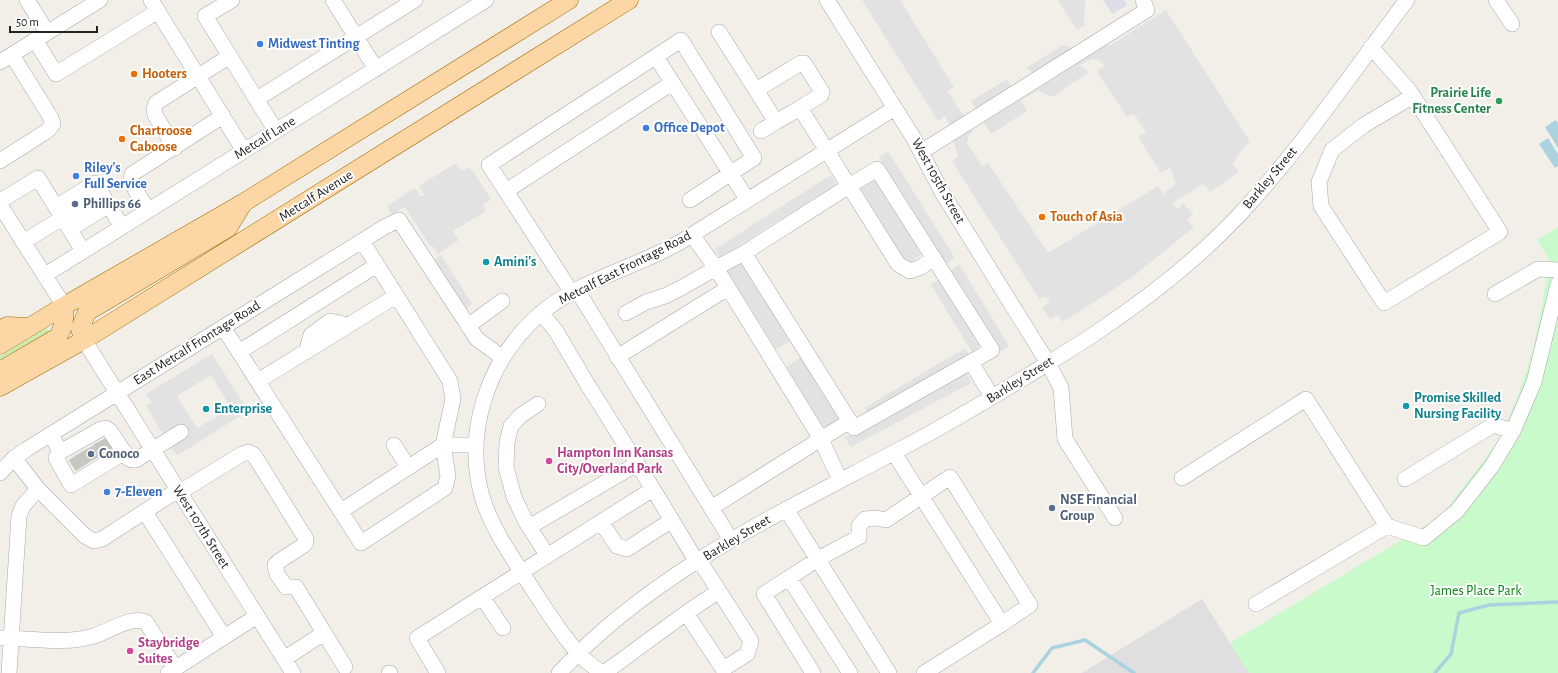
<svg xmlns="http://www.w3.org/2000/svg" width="1558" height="673" viewBox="0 0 1558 673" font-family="'Alegreya Sans',sans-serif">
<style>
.residential{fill:#e0dfdf}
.grass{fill:#cdebb0}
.park{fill:#c8facc}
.parking{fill:#e2e2e2;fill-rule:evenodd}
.plaza{fill:#dddde8}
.water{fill:#aad3df}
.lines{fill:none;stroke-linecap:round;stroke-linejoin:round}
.stream{stroke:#aad3df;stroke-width:3.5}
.minor-tunnel{stroke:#c8c6c1;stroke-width:15;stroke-dasharray:15 8;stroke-linecap:butt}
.minor-casing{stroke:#a9a9a9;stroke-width:16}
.major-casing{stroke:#a06b00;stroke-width:19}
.minor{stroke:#fff;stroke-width:15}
.major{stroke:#fcd6a4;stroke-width:18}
.shop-dot{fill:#3f7fe0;stroke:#fff;stroke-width:1.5}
.food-dot{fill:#e8710a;stroke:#fff;stroke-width:1.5}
.leisure-dot{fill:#2e9e5b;stroke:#fff;stroke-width:1.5}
.service-dot{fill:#5c6f8a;stroke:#fff;stroke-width:1.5}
.culture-dot{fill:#0f9aa8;stroke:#fff;stroke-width:1.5}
.hotel-dot{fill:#d1479c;stroke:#fff;stroke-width:1.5}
.labels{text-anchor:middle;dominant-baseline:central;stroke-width:4;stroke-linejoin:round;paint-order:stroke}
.shop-label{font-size:14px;font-weight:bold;fill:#366cbe;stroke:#fff;text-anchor:start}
.food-label{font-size:14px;font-weight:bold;fill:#c56008;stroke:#fff;text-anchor:start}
.leisure-label{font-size:14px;font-weight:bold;fill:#27864d;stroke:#fff;text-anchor:end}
.street-label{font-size:14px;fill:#222;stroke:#fff}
.service-label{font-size:14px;font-weight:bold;fill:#4e5e75;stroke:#fff;text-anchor:start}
.culture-label{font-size:14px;font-weight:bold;fill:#0d838f;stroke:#fff;text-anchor:start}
.hotel-label{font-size:14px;font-weight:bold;fill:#b23c85;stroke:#fff;text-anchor:start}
.park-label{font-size:14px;fill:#0c8416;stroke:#fff}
</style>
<rect width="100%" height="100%" fill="#f2efe9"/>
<!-- residential -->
<path class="residential" d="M1202,599L1249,673H1082Z"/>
<!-- grass -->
<path class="grass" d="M47,328L52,335L0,364V356Z"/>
<!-- park -->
<path class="park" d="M1558,227V673H1249L1230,643L1441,516L1500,439L1517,398L1533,351L1550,261L1537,240Z"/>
<!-- parking -->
<path class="parking" d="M862,0H900L954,87L947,91L973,130L969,135L967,143L982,166L988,163L1048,253L1158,186L1163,194L1176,184L1170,168L1161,173L1138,137L1146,132L1134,114L1127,117L1097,71L1105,66L1099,60L1092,59L1079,65L1089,72L1052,97L1038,90L1021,100L1027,111L991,134L971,101L1007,79L1013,89L1036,74L1026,68L1063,45L1076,49L1093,39L1109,46L1166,10L1250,142L1243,148L1233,164L1239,172L1210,192L1203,184L1172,203L1178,209L1183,203L1193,214L1187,220L1194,227L1135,275L1102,297L1063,322L1058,315L1050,319L1042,308L1050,302L1046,296L1039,299L952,161L958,156L946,116L938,121Z
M1058,0H1085L1084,25L1077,30Z
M888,151L955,258L946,264L879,157Z
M456,163L462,171L470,167L491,199L483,205L486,211L453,231L459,240L438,254L434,247L430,246L405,207L392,215L387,206L415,188L420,196H423L424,194L419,186Z
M831,175L837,184L720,257L715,249Z
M876,177L923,253L907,265L859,186Z
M441,255L472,304L463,310L432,261Z
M741,262L790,341L773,351L724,273Z
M959,264L1009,346L1000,352L950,271Z
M939,279L981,345L972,352L931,285Z
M965,348L969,355L870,414L864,408Z
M212,354L248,411L178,455L172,450L146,406L152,403L146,394ZM211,375L231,408L197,428L177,396Z
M801,357L842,424L825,435L784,369Z
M966,371L971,383L851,447L845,438Z"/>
<!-- plaza -->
<path class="plaza" d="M1103,0H1124L1127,5L1112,14Z"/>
<!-- water -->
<path class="water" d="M1556,120L1558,123V148L1545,127Z
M1548,138L1558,154V166L1555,168L1539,144Z"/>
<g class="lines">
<!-- stream -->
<path class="stream" d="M1033,673L1052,648L1085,640L1134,673
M1435,673L1451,654L1459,613L1489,605L1558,602"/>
<!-- minor-tunnel -->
<path class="minor-tunnel" d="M100,441L106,452
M87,449L93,460
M75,456L82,467"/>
<!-- minor casing -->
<g class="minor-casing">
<path id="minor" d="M27,0L47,32
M151,0L244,151
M232,0L205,16L276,131
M333,0L376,69
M827,0L913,137L943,194L1048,363L1061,388L1065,439L1115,518
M1496,0L1512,24
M719,32L756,90
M35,40L56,74L158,11
M1371,47L1408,89C1417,102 1425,115 1434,129L1500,232L1384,303L1321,206L1319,182L1332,150L1364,125L1413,96
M656,57L747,199
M0,62L100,0
M257,99L415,0
M800,108L776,122L756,90L801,63H804L822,92L821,95L800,108L849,186L877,169L992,350L854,428L744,253L849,186L898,264L910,271L921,267L934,258
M761,131L776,122
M175,148L155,115L154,109L156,103L230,56
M921,152L1147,10L1143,0
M0,161L47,131L53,124L51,118L12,55
M506,191L672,83
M0,201L38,178L83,251
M0,205L64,306
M56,207L95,183L122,227
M149,210C143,201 129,186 132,174L223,116
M70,229L109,205
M692,235L716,268L744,253
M23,242L102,194
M45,275L486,0
M577,290L731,540
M572,293L489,165L681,40L754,158L690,200
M1495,294L1538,269L1558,270
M541,313L556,331L586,382L653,489
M626,313L646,302L665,296L681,288L716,268L821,439L711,508
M468,326L502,301
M223,327L361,543L445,488L448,476L443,445L453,399L450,381L362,241
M84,340L293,673
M239,352L377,265
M306,352L311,335L330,321L349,325
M617,357L728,288
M971,362L992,397
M258,381L396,296
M538,404L520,416L511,426L507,442L506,467L514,497L526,522L547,555
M51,434L60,452L101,429L106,428L110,431L128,458L132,460H136L181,432
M394,445L408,467
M60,452L56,458L71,485L125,452
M894,453L1002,624L924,673
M14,458L38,489L85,536L94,541L102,539L178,490
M0,473L14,458L27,449L386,226L399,220L477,339L503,358
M1182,478L1306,399L1387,526L1424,538L1457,511L1492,466L1513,431L1534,382L1558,284
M1405,479L1493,425L1513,431
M840,480L821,439L850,421
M180,492L242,454L248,452L254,455L306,539V542L304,545L278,562L275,565L277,574L286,587H296L345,667
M786,509L889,673
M341,511L443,445H476
M145,512L224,637
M601,522L617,546L627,549L672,520
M529,527L637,464
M699,560L751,641L747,654L723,669L686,613L719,591
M789,578L850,673
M482,597L503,628
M1256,604L1387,526
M0,638C31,638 64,645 94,636C110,631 130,616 146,622L175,668
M284,659L324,633
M9,673L19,516L23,506L38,489
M168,673L257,616
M389,673H390
M438,673L417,638L653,489L697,562
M559,673C652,573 774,516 893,453C939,429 983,403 1027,376C1050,362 1074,348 1097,332C1148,298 1199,258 1241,213C1302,147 1353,71 1407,0
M602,673C594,667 586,661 578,654C574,649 570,642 565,637C552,619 540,601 528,582C512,557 494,531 484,503C462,435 487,360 540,314C579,280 638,267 682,241L895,108
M604,673L686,613
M813,673L764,594L818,559L859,537V526L865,519L876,518L886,520L950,477L1030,605L1002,624"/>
</g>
<!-- major casing -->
<g class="major-casing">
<path id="major" d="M0,330L7,326L30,327
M84,340L80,329L87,312L228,228L242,205
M0,345L64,306L243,203L569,0
M0,371L58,337C64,326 65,319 64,306
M0,387L84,340L629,0"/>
</g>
<!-- minor -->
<use href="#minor" class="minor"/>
<!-- major -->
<use href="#major" class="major"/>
</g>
<!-- markers -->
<g class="shop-dot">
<circle cx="260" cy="44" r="4"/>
<circle cx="646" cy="128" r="4"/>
<circle cx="76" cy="176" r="4"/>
<circle cx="107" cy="492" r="4"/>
</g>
<g class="food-dot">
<circle cx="134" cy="74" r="4"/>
<circle cx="122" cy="139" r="4"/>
<circle cx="1042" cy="217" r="4"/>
</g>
<circle class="leisure-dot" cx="1499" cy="101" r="4"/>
<g class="service-dot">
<circle cx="75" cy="204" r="4"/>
<circle cx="91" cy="454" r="4"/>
<circle cx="1052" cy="508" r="4"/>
</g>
<g class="culture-dot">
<circle cx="486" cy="262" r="4"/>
<circle cx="1406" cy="406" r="4"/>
<circle cx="206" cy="409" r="4"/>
</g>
<g class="hotel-dot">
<circle cx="549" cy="461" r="4"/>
<circle cx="130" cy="651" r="4"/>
</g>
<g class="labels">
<!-- shop labels -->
<g class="shop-label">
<text x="268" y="44">Midwest Tinting</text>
<text x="654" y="128">Office Depot</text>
<text x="84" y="168">Riley's<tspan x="84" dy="16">Full Service</tspan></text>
<text x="115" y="492">7-Eleven</text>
</g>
<!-- food labels -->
<g class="food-label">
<text x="142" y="74">Hooters</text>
<text x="130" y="131">Chartroose<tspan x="130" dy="16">Caboose</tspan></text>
<text x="1050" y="217">Touch of Asia</text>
</g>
<!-- leisure labels -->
<g class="leisure-label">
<text x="1491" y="93">Prairie Life<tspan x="1491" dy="16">Fitness Center</tspan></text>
</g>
<!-- street labels -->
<g class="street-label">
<text transform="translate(265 138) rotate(-32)">Metcalf Lane</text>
<text transform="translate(1270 178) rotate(-50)">Barkley Street</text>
<text transform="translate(938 181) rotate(61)">West 105th Street</text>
<text transform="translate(316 196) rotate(-32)">Metcalf Avenue</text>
<text transform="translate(625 268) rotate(-27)">Metcalf East Frontage Road</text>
<text transform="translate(197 343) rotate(-32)">East Metcalf Frontage Road</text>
<text transform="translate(1020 380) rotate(-32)">Barkley Street</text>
<text transform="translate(201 527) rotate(58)">West 107th Street</text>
<text transform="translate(737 538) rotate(-31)">Barkley Street</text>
</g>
<!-- service labels -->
<g class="service-label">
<text x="83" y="204">Phillips 66</text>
<text x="99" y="454">Conoco</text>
<text x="1060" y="500">NSE Financial<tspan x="1060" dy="16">Group</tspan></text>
</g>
<!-- culture labels -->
<g class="culture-label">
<text x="494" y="262">Amini's</text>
<text x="1414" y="398">Promise Skilled<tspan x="1414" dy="16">Nursing Facility</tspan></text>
<text x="214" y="409">Enterprise</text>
</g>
<!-- hotel labels -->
<g class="hotel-label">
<text x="557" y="453">Hampton Inn Kansas<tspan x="557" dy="16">City/Overland Park</tspan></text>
<text x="138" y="643">Staybridge<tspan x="138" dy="16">Suites</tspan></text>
</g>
<!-- park labels -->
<g class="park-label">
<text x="1476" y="591">James Place Park</text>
</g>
</g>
<!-- scale -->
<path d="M10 26v6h87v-6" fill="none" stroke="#222222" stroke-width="2"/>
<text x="16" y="26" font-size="12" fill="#222222" stroke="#ffffff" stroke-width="3" paint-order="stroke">50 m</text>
</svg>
